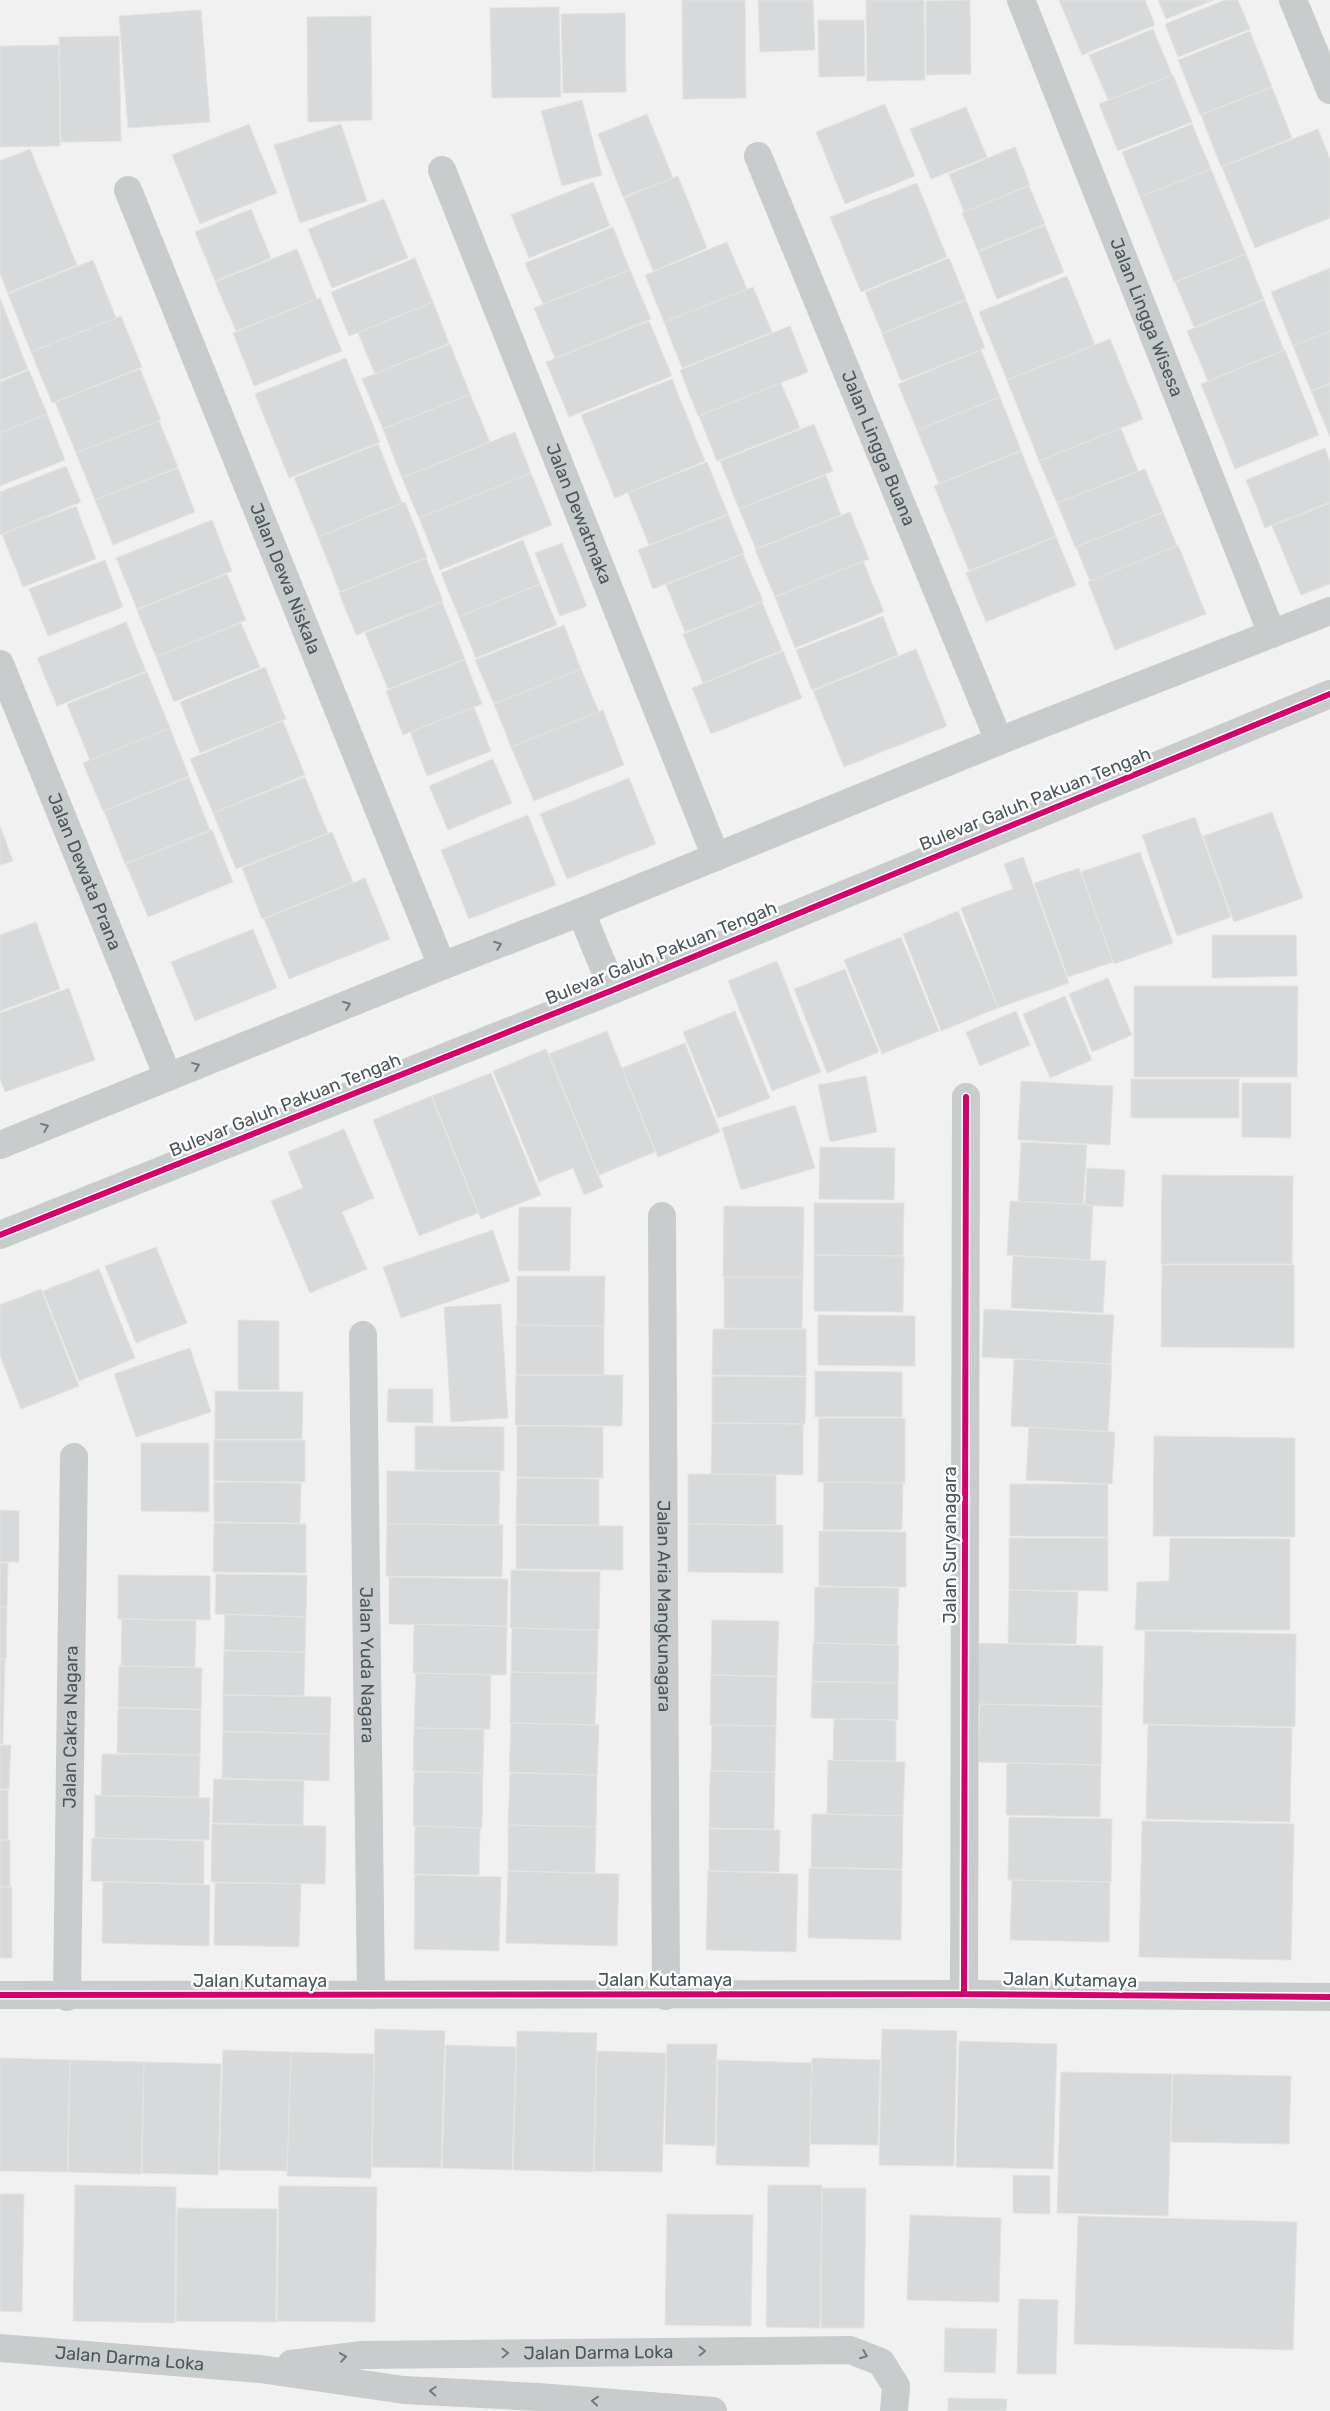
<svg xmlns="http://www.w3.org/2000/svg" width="1330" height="2411" viewBox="0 0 1330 2411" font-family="Rubik,sans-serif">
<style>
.building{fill:#d7d9da;stroke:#e2e3e3}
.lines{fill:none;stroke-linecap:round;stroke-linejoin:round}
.street{stroke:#c9cccc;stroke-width:28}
.cycleway-casing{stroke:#fff;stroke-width:9}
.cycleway{stroke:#d6006c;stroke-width:6}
.oneway{stroke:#70797d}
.labels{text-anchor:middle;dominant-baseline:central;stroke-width:5;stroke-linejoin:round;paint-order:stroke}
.street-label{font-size:18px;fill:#4a565b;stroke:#fff}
</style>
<rect width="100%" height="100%" fill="#f1f1f1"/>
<!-- building -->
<path class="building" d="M682,0H745L746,98L683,99Z
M758,0H813L815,50L760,52Z
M866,0H924L925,80L867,81Z
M970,0L971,74L926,75V1Z
M1059,0H1145L1155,25L1082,55Z
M1158,0H1214L1166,19Z
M1225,0H1238L1250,29L1178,57L1165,24Z
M559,7L561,97L492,98L490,8Z
M201,10L210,122L128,128L119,16Z
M625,13L626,92L563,93L561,14Z
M371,16L372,120L308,122L307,17Z
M818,20H864L865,76L819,77Z
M1153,29L1172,75L1108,100L1089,55Z
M1250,31L1272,87L1200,115L1178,60Z
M119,36L121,141L61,142L59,37Z
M59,45L60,146L0,147V46Z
M1173,75L1192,122L1118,151L1099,104Z
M1272,87L1292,138L1221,167L1201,115Z
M582,100L602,175L562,186L541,111Z
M885,104L915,176L845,204L816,132Z
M966,107L987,157L931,179L910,129Z
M647,114L673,178L623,197L598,134Z
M249,124L277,193L200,224L172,155Z
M341,124L367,201L300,223L274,145Z
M1192,124L1211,169L1140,197L1122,152Z
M1318,129L1330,159V218L1255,248L1222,167Z
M1015,147L1030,185L964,212L949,174Z
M30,149L77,265L8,293L0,274V161Z
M1211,169L1246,254L1174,282L1140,197Z
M678,176L707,248L653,271L624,198Z
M593,182L610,226L529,258L511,215Z
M917,183L947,257L861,292L830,217Z
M1029,186L1045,224L978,251L962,213Z
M384,199L408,258L332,288L308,229Z
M251,209L271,258L215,281L195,232Z
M1045,225L1064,272L997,299L978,252Z
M613,227L630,270L543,304L525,263Z
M727,242L747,289L664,322L645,275Z
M297,249L317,299L236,331L215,282Z
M1246,254L1264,299L1194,327L1175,282Z
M415,258L433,302L349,336L331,292Z
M949,258L966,299L882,333L865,292Z
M93,260L116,318L31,352L8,294Z
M1330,268V331L1293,346L1271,292Z
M630,270L651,319L555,358L534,308Z
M1067,276L1095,345L1007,380L979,312Z
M753,287L772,332L682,368L664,322Z
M0,298L28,369L0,380Z
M320,298L342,351L254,386L233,333Z
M966,300L985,348L901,381L882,334Z
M1264,300L1284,350L1208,381L1187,331Z
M433,302L449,343L375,374L358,333Z
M121,316L142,367L52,403L31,352Z
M649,321L672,376L569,417L546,362Z
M790,326L808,372L698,416L680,370Z
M1330,331V383L1311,391L1293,346Z
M1110,339L1143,419L1039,461L1007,380Z
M450,344L470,394L383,429L362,379Z
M981,350L1000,397L917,430L898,384Z
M1285,350L1319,435L1235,469L1201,384Z
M346,358L380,442L289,478L255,394Z
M140,369L161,420L76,453L55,402Z
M29,370L47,414L0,433V382Z
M672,379L705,461L615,498L581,415Z
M781,383L800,428L717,461L699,416Z
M1330,384V437L1311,391Z
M470,394L490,442L402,478L383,429Z
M1000,397L1021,450L939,484L917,430Z
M47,414L65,460L0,486V433Z
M159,421L178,467L95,500L76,453Z
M814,424L833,471L739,509L720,461Z
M1121,428L1138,471L1057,503L1039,461Z
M515,432L531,473L419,518L402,478Z
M378,444L402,503L318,537L294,478Z
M1325,448L1330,462V502L1265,528L1246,480Z
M1021,451L1056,536L969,571L934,486Z
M707,462L728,514L649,545L628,493Z
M66,466L81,502L0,535V492Z
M178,468L195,512L113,545L95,500Z
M1145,469L1163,512L1075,547L1057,503Z
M531,473L552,525L440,570L419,518Z
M826,475L841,515L756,549L739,509Z
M405,502L427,557L340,592L318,537Z
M1330,503V584L1301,595L1272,526Z
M76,506L96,559L23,587L2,534Z
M850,512L869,559L775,597L755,550Z
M1163,512L1177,546L1090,581L1076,547Z
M728,515L744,553L653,589L638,550Z
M212,520L232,571L137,609L116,558Z
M1056,537L1076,585L986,622L966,573Z
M523,540L540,584L459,617L441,573Z
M562,543L587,606L560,616L535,553Z
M1178,545L1206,614L1115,650L1088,582Z
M743,554L763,601L685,632L666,585Z
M426,558L443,601L356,635L339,593Z
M105,560L123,607L48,636L29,589Z
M863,561L884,612L795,648L775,597Z
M227,574L246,620L156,657L137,610Z
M540,584L557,625L476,658L459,617Z
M442,602L465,659L388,689L365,633Z
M762,602L782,650L703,683L683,634Z
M883,616L898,655L812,690L796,650Z
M126,622L146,671L57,706L37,658Z
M241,623L260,667L174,702L156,657Z
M564,625L581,669L494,704L475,660Z
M916,649L947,726L844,767L813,691Z
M783,651L802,698L711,734L692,688Z
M465,660L482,704L403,735L386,691Z
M265,667L286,719L200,753L180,702Z
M581,669L599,712L511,747L494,704Z
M147,672L170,728L90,760L67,704Z
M474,707L491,751L427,776L410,732Z
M603,710L624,765L534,801L511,747Z
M283,721L305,775L213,813L190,759Z
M170,728L189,776L103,811L83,763Z
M493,759L512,803L448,830L429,786Z
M189,777L210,830L125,864L104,811Z
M305,777L328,833L236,869L213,813Z
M629,778L656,844L567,879L540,814Z
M1272,812L1303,898L1234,922L1203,836Z
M528,815L556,885L469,919L441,850Z
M1195,817L1231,917L1177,936L1142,835Z
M0,826L13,861L0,865Z
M212,830L233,882L148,917L126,864Z
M332,832L353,882L262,919L242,868Z
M1140,852L1173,943L1114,964L1081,872Z
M1023,857L1069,983L998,1008L961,908L1013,889L1004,864Z
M1079,868L1113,962L1068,977L1034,883Z
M365,878L390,939L289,979L264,919Z
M958,911L998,1008L941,1031L903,934Z
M36,922L60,989L0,1011V935Z
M253,929L277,988L195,1021L171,962Z
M1212,935H1296L1297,976L1212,978Z
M901,937L939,1031L882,1054L844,960Z
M777,961L821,1072L772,1091L728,981Z
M845,969L879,1052L827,1073L794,989Z
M1108,978L1132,1035L1092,1052L1069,994Z
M1134,986H1298L1297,1077H1134Z
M69,988L95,1060L5,1092L0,1079V1013Z
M1065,996L1092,1060L1050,1078L1023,1014Z
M735,1011L770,1098L718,1118L683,1032Z
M1016,1011L1030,1045L980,1066L966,1032Z
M607,1031L655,1152L599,1175L549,1054Z
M685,1043L720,1132L658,1157L622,1068Z
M546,1049L603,1187L584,1195L573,1168L539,1182L493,1071Z
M491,1073L541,1195L481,1219L432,1096Z
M866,1076L877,1132L830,1142L818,1085Z
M1131,1079H1239V1118H1131Z
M1021,1081L1113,1086L1110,1145L1018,1140Z
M1242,1083H1291V1138L1242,1137Z
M431,1096L478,1213L419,1236L373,1120Z
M795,1105L815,1168L741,1190L722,1128Z
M344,1129L374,1198L342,1212L367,1269L310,1293L271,1201L303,1188L288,1152Z
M1021,1142L1087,1145L1083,1205L1018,1201Z
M820,1147L895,1148L894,1200L819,1199Z
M1087,1168L1125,1170L1123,1207L1085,1205Z
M1162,1175L1293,1176L1292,1264H1161Z
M1010,1201L1093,1205L1090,1260L1007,1255Z
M814,1203H904L903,1256L814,1255Z
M724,1206L804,1207L803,1277H723Z
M519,1207H571L570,1271H518Z
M493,1230L510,1281L401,1318L383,1267Z
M156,1247L187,1323L136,1343L105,1266Z
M814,1255L904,1256L903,1312L814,1311Z
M1013,1256L1106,1261L1103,1313L1011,1308Z
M1162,1265H1294V1348L1161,1347Z
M99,1269L135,1358L79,1381L43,1291Z
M517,1276H605L604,1326L517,1325Z
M724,1277H803L802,1329L724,1328Z
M41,1289L79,1386L21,1409L0,1356V1305Z
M501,1304L508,1418L451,1422L444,1307Z
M984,1309L1114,1315L1111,1364L982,1357Z
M818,1315L915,1316V1366L818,1365Z
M238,1320L279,1321V1390H238Z
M516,1325L604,1326V1375H516Z
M713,1329H806V1376L712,1375Z
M190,1348L211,1412L136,1437L114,1374Z
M1014,1359L1112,1364L1108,1432L1011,1426Z
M815,1371L902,1372V1417H815Z
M516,1375H623L622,1426L515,1425Z
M712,1376L806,1377L805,1424L712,1423Z
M388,1389H433V1423L387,1422Z
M215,1391L303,1392L302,1439H215Z
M819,1418H905V1483L818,1482Z
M712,1423L803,1424V1475L711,1474Z
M415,1426L504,1427V1471L415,1470Z
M517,1426L603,1427V1478L517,1477Z
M1029,1427L1115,1432L1112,1484L1026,1480Z
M1154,1436L1295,1438V1537L1153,1536Z
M214,1440H305V1482L214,1481Z
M141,1443H209V1512L141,1511Z
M387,1471L500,1472L499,1525L387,1524Z
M688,1474L776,1475V1525L688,1524Z
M517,1478L599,1479V1525L516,1524Z
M214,1482L301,1483L300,1523L214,1522Z
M824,1482L903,1483L902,1530H823Z
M1010,1484H1108V1537L1010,1536Z
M0,1510L19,1511V1562H0Z
M214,1523L306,1524V1573L213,1572Z
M387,1524L503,1525L502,1577L386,1576Z
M688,1524L783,1525V1573L688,1572Z
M516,1525L623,1526V1570L516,1569Z
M819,1531L906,1532V1587L819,1586Z
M1009,1538H1108V1591L1009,1590Z
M1170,1538L1290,1539V1630H1135L1137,1582L1169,1581Z
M0,1563H8L7,1607H0Z
M511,1570L600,1572L599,1630L510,1628Z
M216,1574L307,1575L306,1617L215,1614Z
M118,1575L210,1576V1620L118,1619Z
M389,1577L508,1579L507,1626L389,1624Z
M815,1587L899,1588L897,1645L814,1643Z
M1009,1590L1078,1592L1076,1644L1008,1643Z
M0,1607H7L6,1659H0Z
M225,1614L306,1617L305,1652L224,1650Z
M122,1619L196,1621L195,1667L121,1666Z
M712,1620L779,1621L777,1676L711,1675Z
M414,1624L507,1626L506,1675L413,1673Z
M512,1628L598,1630L597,1673L511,1672Z
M1145,1631L1296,1634L1295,1727L1143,1724Z
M813,1643L899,1645L898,1683L812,1681Z
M974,1643L1103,1646L1102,1706L973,1704Z
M224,1651L305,1652L304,1696L223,1695Z
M0,1659H5L4,1698H0Z
M119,1666L202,1668L201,1709L118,1707Z
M511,1672L597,1674L595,1725L510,1723Z
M416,1673L491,1675L490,1729L414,1728Z
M711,1675L777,1677L776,1726L710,1725Z
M812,1682L898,1683V1720L811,1718Z
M223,1695L331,1697L330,1734L223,1731Z
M0,1698H4L3,1744H0Z
M980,1704L1102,1707L1101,1765L978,1762Z
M118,1708L201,1710L200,1755L117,1753Z
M834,1719L896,1720V1761L833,1760Z
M511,1723L599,1725L597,1775L509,1772Z
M712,1725L776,1726L775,1772L711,1771Z
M1148,1725L1292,1728L1290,1822L1146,1819Z
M414,1728L484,1729L483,1773L413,1771Z
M223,1732L330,1734L329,1781L222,1778Z
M0,1745H11L9,1789H0Z
M102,1754L200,1755L199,1797L101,1796Z
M828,1760L905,1762L903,1816L827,1814Z
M1007,1763L1101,1765L1100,1817L1006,1815Z
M710,1771L775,1772L774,1829L709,1828Z
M414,1772L483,1773L482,1828L413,1826Z
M510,1773L597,1775L596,1827L508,1825Z
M214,1779L304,1781L303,1825L212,1823Z
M0,1790H8V1840H0Z
M95,1795L210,1798L209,1840L95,1838Z
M812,1814L903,1816L902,1869L811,1867Z
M1009,1817L1112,1819L1111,1882L1008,1880Z
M1142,1821L1294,1824L1291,1960L1139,1957Z
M212,1824L326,1826L325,1884L211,1882Z
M508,1825L596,1827L595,1873L508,1871Z
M415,1826L480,1828L479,1875L414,1874Z
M709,1829L780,1830L779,1872L709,1871Z
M92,1838L204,1841V1884L91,1881Z
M0,1840H10V1887L0,1886Z
M809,1868L902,1870L901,1940L808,1938Z
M508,1871L619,1874L617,1946L506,1943Z
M708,1871L798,1874L796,1952L706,1950Z
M415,1875L501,1877L499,1951L414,1949Z
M1012,1880L1110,1882L1109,1942L1010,1940Z
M103,1882L210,1885L209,1946L102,1943Z
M215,1883L301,1884L299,1947L214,1945Z
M0,1887H12V1958H0Z
M375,2029L445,2031L441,2168L372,2167Z
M882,2029L957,2031L954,2166L879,2165Z
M517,2031L597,2033L593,2172L513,2170Z
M959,2041L1057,2044L1053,2169L956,2167Z
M667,2044H717L715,2146L665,2144Z
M446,2045L516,2047L512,2170L442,2168Z
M223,2050L291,2052L287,2171L219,2170Z
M597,2051L666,2053L662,2172L594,2171Z
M291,2052L374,2054L371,2178L287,2176Z
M0,2058L70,2060L67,2172L0,2171Z
M812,2058L880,2060L878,2145L810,2144Z
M70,2060L144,2062L141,2174L68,2172Z
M718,2060L812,2063L809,2167L716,2165Z
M144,2062L221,2064L218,2175L142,2173Z
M1061,2072L1172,2074L1168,2216L1057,2213Z
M1173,2074L1291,2076L1289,2144L1171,2142Z
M1013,2175L1050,2176V2214L1013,2213Z
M75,2185L176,2187L175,2323L73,2321Z
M768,2185H822L820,2328L766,2327Z
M279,2186L377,2187L375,2322L277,2321Z
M822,2188H866L864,2328H821Z
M0,2194H24L22,2312L0,2311Z
M177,2208L277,2209L276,2322L176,2321Z
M667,2214L753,2215L751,2326L665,2325Z
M910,2215L1001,2218L999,2302L907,2300Z
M1078,2216L1297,2222L1293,2350L1074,2344Z
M1019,2299L1058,2300L1056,2374H1017Z
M945,2328L997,2329L995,2373L944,2372Z
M948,2398L1007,2399L1006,2411H948Z"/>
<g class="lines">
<!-- street -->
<g class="street">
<path id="s1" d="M1021,0L1272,634"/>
<path d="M1293,0L1330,90"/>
<path id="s2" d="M758,156L999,741"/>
<path id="s3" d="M442,170L716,857"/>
<path id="s4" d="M128,190L442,966"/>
<path id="s5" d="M0,664L168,1077"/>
<path d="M581,912L613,990"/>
<path d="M0,1145L442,966L581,912L999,741L1330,611"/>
<path id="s6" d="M662,1216L666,1996"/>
<path d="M0,1235L613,990L1330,694"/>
<path id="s7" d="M363,1335L371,1995"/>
<path d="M964,1994L966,1097"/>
<path d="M0,1995L964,1994L1330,1997"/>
<path id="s8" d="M67,1997L74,1457"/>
<path id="s9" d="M0,2348L260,2369L404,2390L538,2397L713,2411"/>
<path id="s10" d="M291,2364L362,2355L850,2350L881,2362L896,2386L894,2411"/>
</g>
<!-- cycleway casing -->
<g class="cycleway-casing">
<path id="cycleway" d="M0,1235L613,990L1330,694
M964,1994L966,1097
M0,1995L964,1994L1330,1997"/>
</g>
<!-- cycleway -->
<use href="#cycleway" class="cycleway"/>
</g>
<!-- one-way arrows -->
<defs><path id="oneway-chevron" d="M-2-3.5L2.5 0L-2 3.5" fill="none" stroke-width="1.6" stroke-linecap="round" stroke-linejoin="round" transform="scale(1.25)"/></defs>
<g class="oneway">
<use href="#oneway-chevron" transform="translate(498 945) rotate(-21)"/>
<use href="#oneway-chevron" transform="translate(347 1005) rotate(-22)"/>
<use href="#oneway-chevron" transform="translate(196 1066) rotate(-22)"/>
<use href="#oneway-chevron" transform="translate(45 1127) rotate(-22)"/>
<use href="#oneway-chevron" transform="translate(702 2351) rotate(-1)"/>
<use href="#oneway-chevron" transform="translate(505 2353) rotate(-1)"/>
<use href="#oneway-chevron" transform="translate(864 2355) rotate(21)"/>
<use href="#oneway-chevron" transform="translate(343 2357) rotate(-8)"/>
<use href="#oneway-chevron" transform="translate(433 2391) rotate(-177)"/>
<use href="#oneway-chevron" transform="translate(595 2401) rotate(-175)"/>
</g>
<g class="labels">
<!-- street labels -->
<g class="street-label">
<text stroke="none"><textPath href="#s1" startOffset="341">Jalan Lingga Wisesa</textPath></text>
<text stroke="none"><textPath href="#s2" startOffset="316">Jalan Lingga Buana</textPath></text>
<text stroke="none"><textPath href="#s3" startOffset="370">Jalan Dewatmaka</textPath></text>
<text stroke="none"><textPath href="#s4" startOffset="419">Jalan Dewa Niskala</textPath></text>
<text transform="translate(1035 799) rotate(-22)">Bulevar Galuh Pakuan Tengah</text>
<text stroke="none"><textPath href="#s5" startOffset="224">Jalan Dewata Prana</textPath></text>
<text transform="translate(661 953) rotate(-22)">Bulevar Galuh Pakuan Tengah</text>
<text transform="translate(285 1105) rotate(-22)">Bulevar Galuh Pakuan Tengah</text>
<text transform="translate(950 1545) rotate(-90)">Jalan Suryanagara</text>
<text stroke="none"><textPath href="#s6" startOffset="390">Jalan Aria Mangkunagara</textPath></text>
<text stroke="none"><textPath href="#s7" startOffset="330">Jalan Yuda Nagara</textPath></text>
<text stroke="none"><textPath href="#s8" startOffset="270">Jalan Cakra Nagara</textPath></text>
<text x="665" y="1980">Jalan Kutamaya</text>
<text transform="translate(1070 1980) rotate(1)">Jalan Kutamaya</text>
<text x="260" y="1981">Jalan Kutamaya</text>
<text stroke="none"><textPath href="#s10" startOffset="308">Jalan Darma Loka</textPath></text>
<text stroke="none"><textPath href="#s9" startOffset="130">Jalan Darma Loka</textPath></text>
</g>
</g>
</svg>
